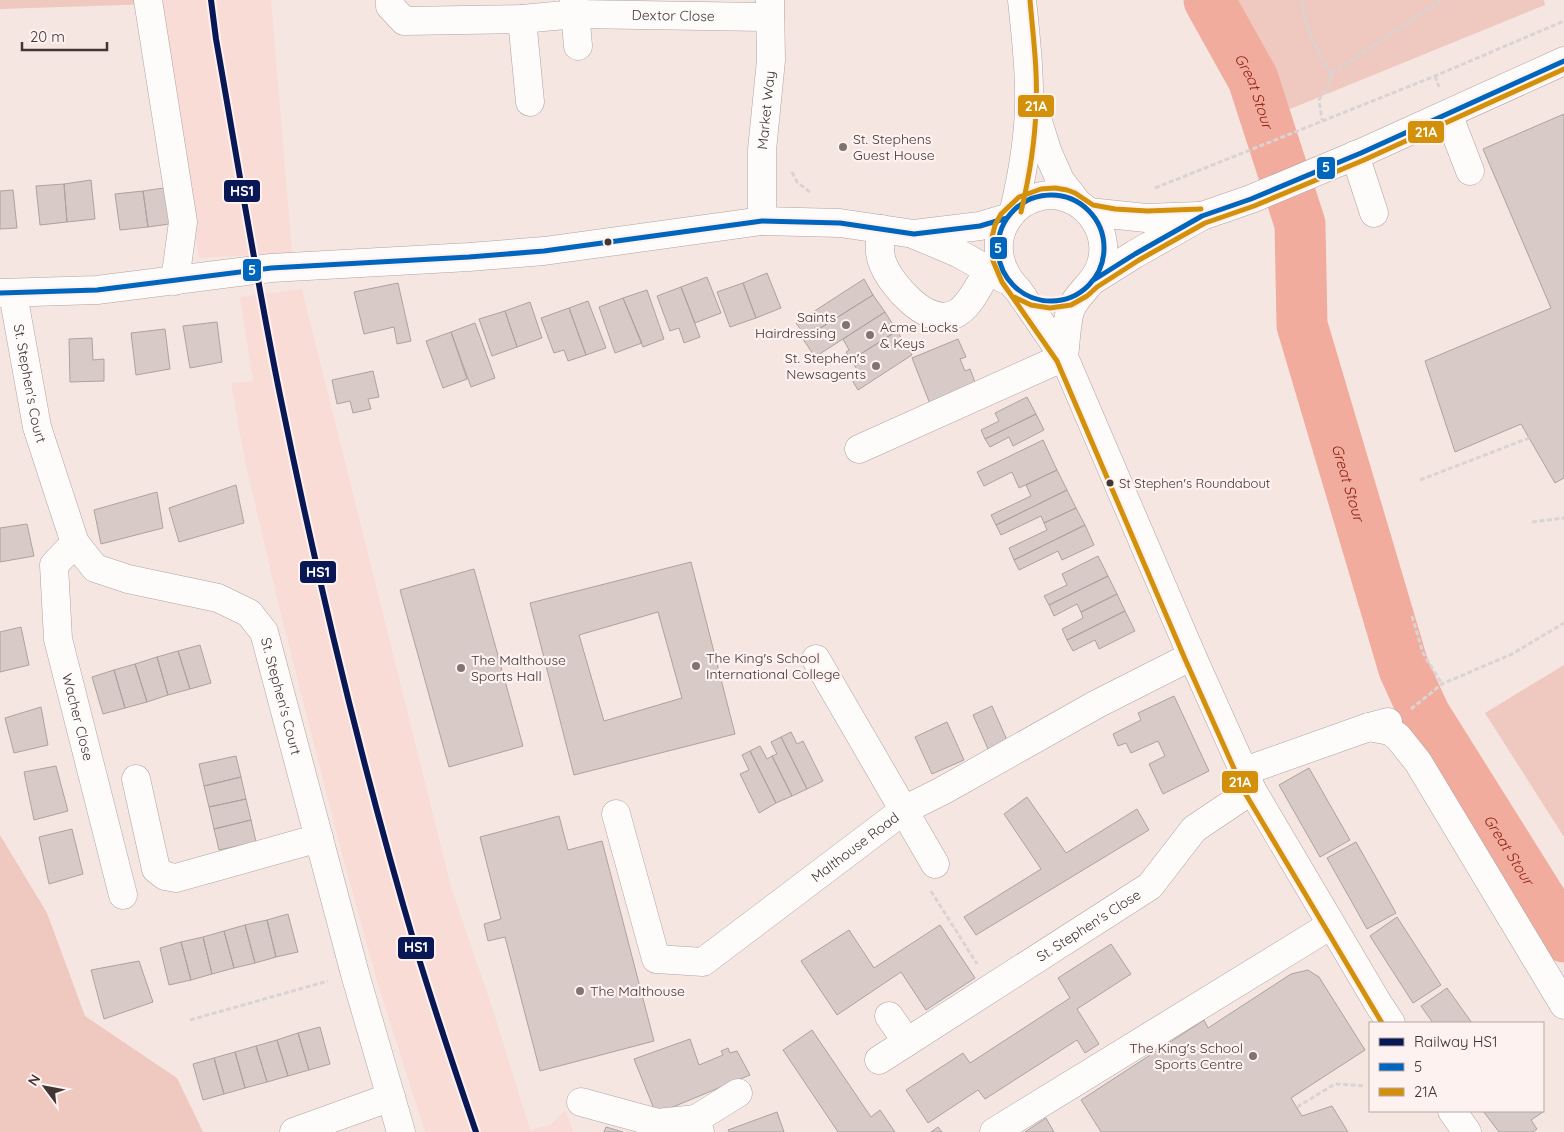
<svg xmlns="http://www.w3.org/2000/svg" width="1564" height="1132" viewBox="0 0 1564 1132" font-family="Quicksand,sans-serif">
<style>
.built{fill:#f8dcd5}
.green{fill:#efc8bf}
.lines{fill:none;stroke-linecap:round;stroke-linejoin:round}
.river{stroke:#f1ac9e;stroke-width:51}
.building{fill:#d7cac7;stroke:#ada29f;fill-rule:evenodd}
.minor-casing{stroke:#afa3a1;stroke-width:29}
.major-casing{stroke:#afa3a1;stroke-width:29}
.path{stroke:#d9d4d3;stroke-width:3;stroke-dasharray:5 2.5;stroke-linecap:butt}
.minor{stroke:#fefbfb;stroke-width:28}
.major{stroke:#fefbfb;stroke-width:28}
.bus-1-casing{stroke:#fef2f0;stroke-width:9}
.bus-2-casing{stroke:#fef2f0;stroke-width:9}
.bus-1{stroke:#0065bd;stroke-width:5}
.bus-2{stroke:#d3900a;stroke-width:5}
.rail-1-casing{stroke:#fef2f0;stroke-width:10}
.rail-1{stroke:#091855;stroke-width:6}
.poi-dot{fill:#807471;stroke:#fef2f0;stroke-width:2}
.bus-dot{fill:#413634;stroke:#fef2f0;stroke-width:2}
.labels{text-anchor:middle;dominant-baseline:central;stroke-width:4.5;stroke-linejoin:round;paint-order:stroke}
.bus-label{font-size:13px;fill:#413634;stroke:#fef2f0;text-anchor:start}
.street-label{font-size:14px;fill:#413634;stroke:#fef2f0}
.poi-label{font-size:14px;fill:#413634;stroke:#fef2f0;text-anchor:start}
.water-label{font-size:15px;font-style:italic;fill:#8f2313;stroke:#fef2f0}
.line-badge{stroke:#fef2f0;stroke-width:2}
.badge-label{font-size:14px;text-anchor:middle;font-weight:bold;fill:#fff}
</style>
<rect width="100%" height="100%" fill="#f6e6e2"/>
<!-- built -->
<path class="built" d="M155,0H271L292,253L199,258Z
M302,289L451,887L493,1010L530,1130L551,1125L565,1110L573,1132H425L377,981L337,835L279,606L245,461L231,383L253,381L240,297Z"/>
<!-- green -->
<path class="green" d="M0,0H155L156,4L0,9Z
M1228,0H1544L1545,5L1290,109L1240,24Z
M1564,665V837L1485,713Z
M0,835L47,913L85,1016L177,1078L203,1132H0Z"/>
<g class="lines">
<!-- river -->
<path class="river" id="s1" d="M1209,0L1253,79L1300,224L1302,325L1404,669L1425,715L1564,937"/>
</g>
<!-- building -->
<path class="building" d="M1564,114V478L1555,483L1521,424L1455,452L1425,361L1551,308L1483,149Z
M91,180L95,219L67,222L64,184Z
M64,184L67,222L40,225L36,186Z
M171,187L176,223L148,227L143,191Z
M13,190L17,228L0,229V191Z
M143,191L148,227L120,230L115,194Z
M767,273L781,308L756,318L743,283Z
M707,277L721,313L695,323L681,287Z
M864,279L873,295L806,337L796,323Z
M398,283L411,341L397,344L394,327L364,334L354,292Z
M743,283L756,318L730,327L717,292Z
M681,287L700,337L684,343L679,328L670,331L657,296Z
M647,290L664,339L643,347L623,298Z
M873,295L885,312L815,357L803,339Z
M623,298L642,343L615,353L599,307Z
M588,301L606,348L586,355L569,308Z
M530,302L542,338L517,347L505,311Z
M569,308L586,355L568,361L564,350L554,353L541,318Z
M505,311L517,347L492,356L479,319Z
M885,312L897,331L851,360L846,352L849,350L843,339Z
M217,322L222,362L190,368L183,326Z
M475,323L495,378L471,387L451,332Z
M165,329L170,369L136,375L131,333Z
M897,331L912,355L858,390L850,377L858,371L851,360Z
M451,332L467,379L443,388L426,341Z
M92,338L93,360L104,359V381L70,382L69,339Z
M958,339L966,357L960,359L965,371L970,369L978,390L932,409L912,358Z
M373,371L379,397L368,399L371,409L353,413L350,401L337,404L332,380Z
M1027,397L1036,414L985,439L981,430L999,421L995,413Z
M1036,414L1044,430L1013,446L1009,437L990,447L985,439Z
M1043,440L1057,470L1019,488L1012,472L984,486L977,472Z
M1057,470L1067,490L996,525L991,515L1031,496L1026,485Z
M236,485L244,523L179,542L169,508Z
M1067,490L1076,508L1044,523L1041,516L1001,535L996,525Z
M157,492L163,528L101,544L94,510Z
M1076,508L1085,525L1014,560L1009,548L1047,530L1044,523Z
M27,524L34,556L0,562V528Z
M1085,525L1094,545L1062,560L1058,551L1019,570L1014,560Z
M1098,556L1108,576L1049,605L1044,596L1067,585L1062,574Z
M691,562L735,734L574,775L530,603ZM658,612L682,698L604,721L579,635Z
M474,569L523,746L449,767L400,590Z
M1108,576L1117,594L1081,612L1077,604L1054,616L1049,605Z
M1117,594L1125,611L1067,640L1062,629L1083,618L1081,612Z
M1125,611L1135,631L1099,649L1095,640L1073,651L1067,640Z
M21,627L29,665L0,672V632Z
M200,645L211,683L190,689L178,651Z
M178,651L190,689L168,695L157,657Z
M157,657L168,695L147,702L135,664Z
M135,664L147,702L125,708L114,670Z
M114,670L125,708L103,714L92,677Z
M1174,696L1209,771L1163,794L1149,764L1165,756L1158,741L1131,753L1126,743L1118,746L1113,734L1141,720L1138,713Z
M992,706L1007,740L988,749L973,715Z
M41,707L48,745L14,753L5,718Z
M947,722L964,760L932,774L915,737Z
M791,732L797,744L803,741L823,781L807,789L781,737Z
M781,737L807,789L792,796L772,756L777,754L771,742Z
M760,746L767,759L772,756L792,796L776,803L750,751Z
M750,751L776,803L759,813L740,774L749,770L742,755Z
M236,756L241,777L204,786L199,764Z
M56,766L68,811L34,820L24,772Z
M1309,768L1350,840L1320,857L1279,785Z
M241,777L246,799L209,807L204,786Z
M1027,797L1066,853L1137,809L1149,830L976,935L964,917L1041,869L1004,814Z
M246,799L251,820L214,829L209,807Z
M559,816L568,850L602,841L654,1041L540,1071L505,937L488,941L484,924L501,919L480,837Z
M251,820L256,842L219,850L214,829Z
M72,829L83,874L49,884L39,837Z
M1356,842L1396,913L1367,929L1327,858Z
M288,914L298,952L276,957L267,920Z
M1397,917L1441,985L1413,1003L1370,936Z
M267,920L276,957L255,963L245,925Z
M245,925L255,963L234,968L224,931Z
M940,925L975,978L926,1010L901,972L837,1015L801,961L849,930L874,968Z
M224,931L234,968L212,974L203,937Z
M203,937L212,974L191,980L181,942Z
M181,942L191,980L169,985L160,948Z
M1111,944L1131,974L1077,1009L1099,1044L1085,1053L1077,1040L985,1099L978,1090L928,1123L906,1090L963,1053L970,1063L1070,998L1058,978Z
M139,961L153,1002L104,1019L91,970Z
M1308,970L1319,977L1365,1050L1291,1098L1302,1116L1332,1106L1348,1132H1101L1081,1100L1204,1020L1208,1028L1291,974Z
M1447,988L1472,1023H1433L1421,1006Z
M320,1027L330,1064L309,1070L298,1033Z
M812,1030L871,1117L880,1110L895,1132H838L783,1050Z
M298,1033L309,1070L288,1076L277,1040Z
M690,1039L699,1065L723,1055L721,1051L728,1048L730,1053L737,1051L750,1075L656,1114L634,1059Z
M277,1040L288,1076L267,1082L256,1046Z
M256,1046L267,1082L245,1088L235,1052Z
M235,1052L245,1088L224,1094L214,1058Z
M214,1058L224,1094L203,1100L193,1064Z
M1483,1111H1542L1543,1112L1531,1120L1537,1129L1533,1132H1499Z
M777,1112L784,1132H729L728,1130Z
M1046,1118L1054,1132H1025Z
M606,1127L623,1132H604Z
M938,1127L942,1132H931Z"/>
<g class="lines">
<!-- minor casing -->
<g class="minor-casing">
<g id="minor">
<path d="M148,0L183,222L175,281"/>
<path id="s2" d="M390,0V6L404,21L522,19L576,14L770,17"/>
<path d="M574,0L578,46"/>
<path d="M522,19L530,102"/>
<path d="M1034,109L1048,153L1060,180L1077,202"/>
<path d="M1448,114L1470,171"/>
<path d="M1355,155L1374,213"/>
<path d="M1014,210C1023,172 1030,131 1029,92C1029,61 1025,30 1022,0"/>
<path id="s3" d="M762,221V150L771,60L770,0"/>
<path d="M881,229C880,241 878,253 883,264C892,286 926,325 953,315C969,309 980,284 988,270"/>
<path d="M915,235L958,253L1004,279"/>
<path d="M0,293L97,290L271,268L469,257L544,251L762,221L840,223L914,234L980,226L1007,218"/>
<path id="s4" d="M13,294L37,427L75,543L95,568L128,579L218,598L249,613L264,632L355,974L401,1132"/>
<path d="M859,449L1064,357"/>
<path id="s5" d="M75,543L54,565L58,639L123,895"/>
<path d="M816,659L935,864"/>
<path d="M1369,727L1390,731L1398,737L1418,762L1564,1005"/>
<path d="M1245,771L1369,727L1388,722"/>
<path d="M136,779L156,869L165,876L176,878L319,838"/>
<path id="s6" d="M616,814L656,959L703,962L904,810L942,791L1097,704L1192,656"/>
<path d="M889,1016L907,1042"/>
<path id="s7" d="M879,1060L1150,886L1194,829L1252,790"/>
<path d="M581,1102L658,1123L696,1119"/>
<path d="M294,1132L391,1097"/>
<path d="M700,1132L696,1119L738,1093"/>
<path d="M994,1132L1331,925"/>
</g>
</g>
<!-- major casing -->
<g class="major-casing">
<path id="major" d="M1089,212L1146,218L1198,216
M1092,281L1135,254L1202,216L1251,199L1361,153L1564,61
M1064,357C1066,342 1066,326 1070,311C1076,294 1094,284 1100,267C1112,234 1089,199 1054,195C1040,194 1022,201 1013,212C991,236 996,268 1018,290L1064,357L1192,656L1252,790L1379,1005L1391,1023
M1452,1111L1467,1132"/>
</g>
<!-- path -->
<path class="path" d="M1302,0C1305,29 1317,50 1331,74L1329,85L1319,100L1322,120
M1331,74L1442,0
M1435,76L1439,87
M792,172L797,182L811,193
M1155,188L1435,76L1564,21
M1420,480L1529,438
M1532,522L1564,518
M1412,616L1423,653L1442,684
M1411,709L1442,684L1512,654L1564,623
M931,891L977,964
M190,1020L328,981
M1297,1107L1335,1084L1365,1086"/>
<!-- minor -->
<use href="#minor" class="minor"/>
<!-- major -->
<use href="#major" class="major"/>
<!-- bus-1 casing -->
<g class="bus-1-casing">
<path id="bus-1" d="M998 248a53 53 0 1 1 106 0a53 53 0 1 1-106 0Z
M1092,281L1135,254L1202,216L1251,199L1361,153L1564,61
M0,293L97,290L271,268L469,257L544,251L762,221L840,223L914,234L980,226L1007,218"/>
</g>
<!-- bus-2 casing -->
<g class="bus-2-casing">
<path id="bus-2" d="M1201,209L1147,211L1115,209L1093,205L1075,193L1067,190L1055,188L1041,189L1019,197L1001,214L995,225L992,237L993,261L1002,282L1057,361L1185,659L1245,793L1382,1023
M1021,212C1029,178 1035,143 1036,108C1038,72 1033,36 1030,0
M1014,297L1031,305L1050,308L1071,305L1087,296L1097,287L1139,260L1205,223L1254,206L1364,160L1564,69"/>
</g>
<!-- bus-1 -->
<use href="#bus-1" class="bus-1"/>
<!-- bus-2 -->
<use href="#bus-2" class="bus-2"/>
<!-- rail-1 casing -->
<g class="rail-1-casing">
<path id="rail-1" d="M211,0L216,39C237,158 256,277 280,395C318,582 362,767 416,949C435,1011 455,1071 476,1132"/>
</g>
<!-- rail-1 -->
<use href="#rail-1" class="rail-1"/>
</g>
<!-- markers -->
<g class="poi-dot">
<circle cx="843" cy="147" r="5"/>
<circle cx="846" cy="325" r="5"/>
<circle cx="870" cy="335" r="5"/>
<circle cx="876" cy="366" r="5"/>
<circle cx="696" cy="666" r="5"/>
<circle cx="461" cy="668" r="5"/>
<circle cx="580" cy="991" r="5"/>
<circle cx="1253" cy="1056" r="5"/>
</g>
<g class="bus-dot">
<circle cx="608" cy="242" r="4.5"/>
<circle cx="1110" cy="483" r="4.5"/>
</g>
<g class="labels">
<!-- bus labels -->
<g class="bus-label">
<text x="1119" y="483">St Stephen's Roundabout</text>
</g>
<!-- street labels -->
<g class="street-label">
<text stroke="none"><textPath href="#s2" startOffset="296">Dextor Close</textPath></text>
<text stroke="none"><textPath href="#s3" startOffset="111">Market Way</textPath></text>
<text stroke="none"><textPath href="#s4" startOffset="91">St. Stephen's Court</textPath></text>
<text stroke="none"><textPath href="#s4" startOffset="541">St. Stephen's Court</textPath></text>
<text stroke="none"><textPath href="#s5" startOffset="185">Wacher Close</textPath></text>
<text stroke="none"><textPath href="#s6" startOffset="388">Malthouse Road</textPath></text>
<text stroke="none"><textPath href="#s7" startOffset="249">St. Stephen's Close</textPath></text>
</g>
<!-- poi labels -->
<g class="poi-label">
<text x="853" y="139">St. Stephens<tspan x="853" dy="16">Guest House</tspan></text>
<text x="836" y="317" text-anchor="end">Saints<tspan x="836" dy="16">Hairdressing</tspan></text>
<text x="880" y="327">Acme Locks<tspan x="880" dy="16">&amp; Keys</tspan></text>
<text x="866" y="358" text-anchor="end">St. Stephen's<tspan x="866" dy="16">Newsagents</tspan></text>
<text x="706" y="658">The King's School<tspan x="706" dy="16">International College</tspan></text>
<text x="471" y="660">The Malthouse<tspan x="471" dy="16">Sports Hall</tspan></text>
<text x="590" y="991">The Malthouse</text>
<text x="1243" y="1048" text-anchor="end">The King's School<tspan x="1243" dy="16">Sports Centre</tspan></text>
</g>
<!-- water labels -->
<g class="water-label">
<text stroke="none"><textPath href="#s1" startOffset="102">Great Stour</textPath></text>
<text stroke="none"><textPath href="#s1" startOffset="508">Great Stour</textPath></text>
<text stroke="none"><textPath href="#s1" startOffset="912">Great Stour</textPath></text>
</g>
</g>
<g class="line-badge">
<rect x="1017" y="94" width="38" height="24" rx="5" fill="#d3900a"/>
<rect x="1407" y="120" width="38" height="24" rx="5" fill="#d3900a"/>
<rect x="1316" y="156" width="20" height="24" rx="5" fill="#0065bd"/>
<rect x="223" y="179" width="38" height="24" rx="5" fill="#091855"/>
<rect x="989" y="236" width="19" height="24" rx="5" fill="#0065bd"/>
<rect x="242" y="258" width="20" height="24" rx="5" fill="#0065bd"/>
<rect x="299" y="560" width="38" height="24" rx="5" fill="#091855"/>
<rect x="1221" y="770" width="38" height="24" rx="5" fill="#d3900a"/>
<rect x="397" y="936" width="38" height="24" rx="5" fill="#091855"/>
</g>
<g class="badge-label">
<text x="1036" y="111">21A</text>
<text x="1426" y="137">21A</text>
<text x="1326" y="172">5</text>
<text x="242" y="196">HS1</text>
<text x="998" y="253">5</text>
<text x="252" y="275">5</text>
<text x="318" y="577">HS1</text>
<text x="1240" y="787">21A</text>
<text x="416" y="952">HS1</text>
</g>
<!-- legend -->
<rect x="1369" y="1022" width="175" height="90" fill="#fef2f0" stroke="#b2a7a5"/>
<rect x="1379" y="1038" width="25" height="8" fill="#091855" stroke="#b2a7a5"/>
<text x="1414" y="1047" font-size="15" fill="#413634">Railway HS1</text>
<rect x="1379" y="1063" width="25" height="8" fill="#0065bd" stroke="#b2a7a5"/>
<text x="1414" y="1072" font-size="15" fill="#413634">5</text>
<rect x="1379" y="1088" width="25" height="8" fill="#d3900a" stroke="#b2a7a5"/>
<text x="1414" y="1097" font-size="15" fill="#413634">21A</text>
<!-- north arrow -->
<g transform="translate(45 1087) rotate(302)" stroke="#fef2f0" stroke-width="4" paint-order="stroke">
<path d="M0-4L9 19L0 12L-9 19Z" fill="#413634"/>
<text y="-8" font-size="14" font-weight="bold" text-anchor="middle" fill="#413634">N</text>
</g>
<!-- scale -->
<path d="M22 42v8h85v-8" fill="none" stroke="#413634" stroke-width="2.5"/>
<text x="30" y="42" font-size="15" fill="#413634" stroke="#fef2f0" stroke-width="4" paint-order="stroke">20 m</text>
</svg>
